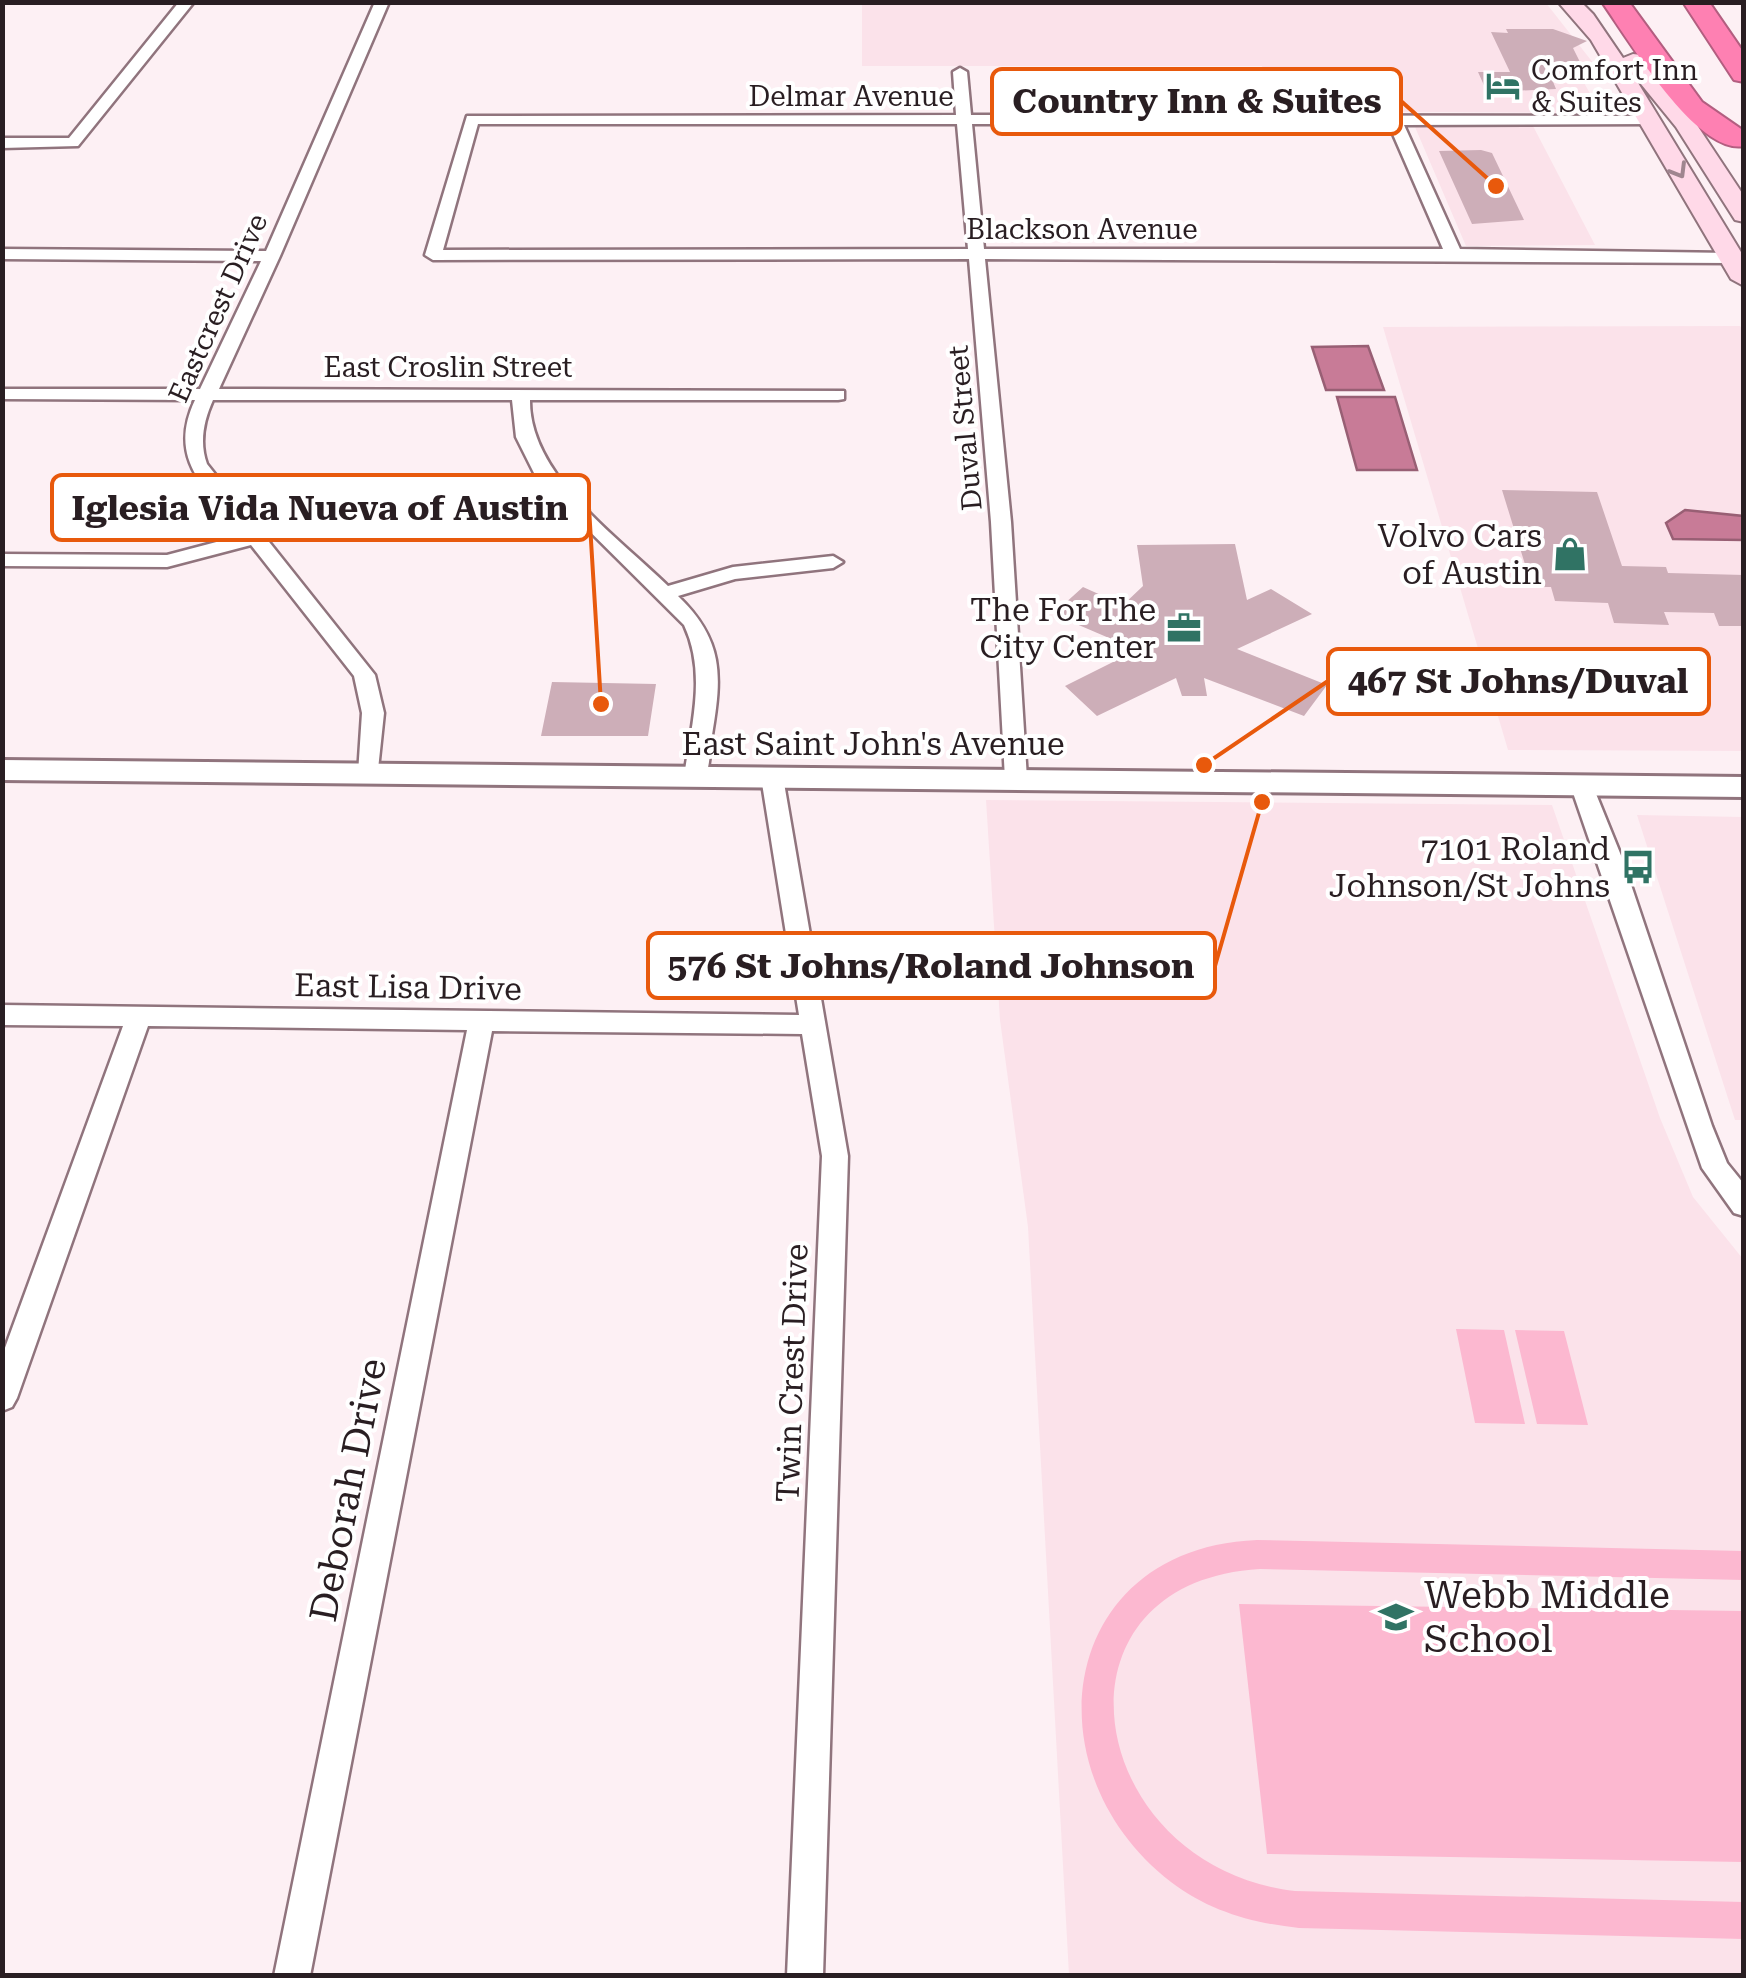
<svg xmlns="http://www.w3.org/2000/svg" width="1746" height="1978" viewBox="0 0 1746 1978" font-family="'Roboto Serif',serif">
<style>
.built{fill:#fbe2ea}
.green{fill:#fcb8d0}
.water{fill:#c87b97;stroke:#985f74;stroke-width:2.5}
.building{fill:#cdaeb8}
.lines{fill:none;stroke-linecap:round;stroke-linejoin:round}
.minor-casing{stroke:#90747d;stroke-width:5}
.tertiary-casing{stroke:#90747d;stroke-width:6}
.secondary-casing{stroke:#90747d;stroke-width:4}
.motorway-casing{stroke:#b35e80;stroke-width:4}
.minor{fill:#fff;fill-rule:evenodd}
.tertiary{fill:#fff;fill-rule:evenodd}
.secondary{fill:#ffd9e8;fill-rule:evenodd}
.motorway{fill:#fe80b2;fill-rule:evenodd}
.oneway{stroke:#9f858f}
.labels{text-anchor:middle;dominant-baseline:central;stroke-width:8;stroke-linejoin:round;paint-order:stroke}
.far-poi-label{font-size:28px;fill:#291e22;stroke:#fff;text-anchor:start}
.far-street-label{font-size:28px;fill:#291e22;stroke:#fff}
.poi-label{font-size:32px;fill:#291e22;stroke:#fff;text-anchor:end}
.street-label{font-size:32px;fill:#291e22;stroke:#fff}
.near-street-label{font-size:38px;fill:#291e22;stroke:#fff}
.near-poi-label{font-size:38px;fill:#291e22;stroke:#fff;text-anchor:start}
.leader{fill:none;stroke:#e8590c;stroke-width:4}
.callout-dot{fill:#e8590c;stroke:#fff;stroke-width:4}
.callout{fill:#fff;stroke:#e8590c;stroke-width:4}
.callout-label{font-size:35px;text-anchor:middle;font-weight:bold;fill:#291e22}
</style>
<rect width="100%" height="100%" fill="#fdf0f4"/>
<!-- built -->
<path class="built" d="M862,3H1546L1594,64L1574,65L1601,113L1273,111L1262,66H862Z
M1533,126L1595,245L1466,246L1415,127Z
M1740,326L1744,332L1743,751L1508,750L1383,327Z
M986,800L1552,805L1660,1118L1693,1197L1743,1259V1975H1069L1028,1227L1000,1020Z
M1637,815L1743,817V1120H1735Z"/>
<!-- green -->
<path class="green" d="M1456,1329L1504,1330L1525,1424L1475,1423Z
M1515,1330L1564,1331L1588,1425L1537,1424Z
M1257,1540L1743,1551V1580L1260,1569C1038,1582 1084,1866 1295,1891L1743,1902V1939L1299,1928C1252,1923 1209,1911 1171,1882C1027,1771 1058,1548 1257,1540Z
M1239,1604L1743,1611V1862L1267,1854Z"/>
<!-- water -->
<path class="water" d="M1368,346L1384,390H1326L1312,347Z
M1337,397H1395L1417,470H1357Z
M1685,510L1743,516V540L1673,539L1666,523Z"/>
<!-- building -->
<path class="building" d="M1506,29H1553L1587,41L1573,48L1580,62H1545L1556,89L1487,92L1478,72H1510L1491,32L1508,33Z
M1481,150L1492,153L1524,220L1472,224L1439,151Z
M1502,490L1597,492L1622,566L1666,567L1668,573L1744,575V626H1719L1714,613L1664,612L1669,625L1614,623L1608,603L1555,601L1551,587H1532Z
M1235,544L1247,600L1271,589L1312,614L1237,649L1327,685L1304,716L1204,678L1207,696H1182L1176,678L1097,716L1065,686L1137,650L1053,614L1083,587L1123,605L1143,586L1137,545Z
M552,682L656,684L648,736H541Z"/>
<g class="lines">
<!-- minor casing -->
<g class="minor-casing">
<path id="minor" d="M179,2H194L78,146L2,148V138H69Z
M375,2H389L280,256L219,389L844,391V399L838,400H530C529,475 618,537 668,586L733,567L833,556L843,562L833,568L735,579L678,596C724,640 722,676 712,735C710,751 710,769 703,782L695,785L684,777C691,726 707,674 684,625L537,479L516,437L512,400H213C204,420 199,442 207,464L375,675L384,713L377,779H361L358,774L362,713L354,676L251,545L167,567L2,566V554L167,555L243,535C208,490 166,461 195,400L2,399V389H200L261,261L2,259V249L266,251Z
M960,68L967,72L971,115L1649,116L1654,118V124L1404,125L1460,249L1731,253L1739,258L1731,263L985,259L1011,522L1027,779L1016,787L1005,779L991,522L969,259L433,260L425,255L467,116L956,115L953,72ZM478,124H957L968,249L443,250ZM972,124L1389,125L1443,249H984Z
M772,769L783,777L848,1156L823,1976H787L822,1156L802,1034L492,1031L310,1976H274L467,1030L148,1026L17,1398L12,1407L2,1411V1356L123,1026L2,1025V1005L799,1015L761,777Z
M1581,776L1592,784L1622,858L1712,1126L1727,1163L1744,1184V1216L1734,1213L1702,1168L1570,784Z"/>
</g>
<!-- tertiary casing -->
<g class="tertiary-casing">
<path id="tertiary" d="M2,760L1744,777V797L2,780Z"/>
</g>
<!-- secondary casing -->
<g class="secondary-casing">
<path id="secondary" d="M1558,2H1581L1593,14L1623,58L1633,54L1641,55L1693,119L1744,196V222L1735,220L1676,127L1632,73L1744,257V286L1731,279L1591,40Z"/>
</g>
<!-- motorway casing -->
<g class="motorway-casing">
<path id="motorway" d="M1602,2H1629L1702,102L1744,131V146C1697,156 1626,36 1602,2Z
M1683,2H1709L1744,53V82L1734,80Z"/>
</g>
<!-- minor -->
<use href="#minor" class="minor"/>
<!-- tertiary -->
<use href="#tertiary" class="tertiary"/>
<!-- secondary -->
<use href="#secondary" class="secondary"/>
<!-- motorway -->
<use href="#motorway" class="motorway"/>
</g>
<!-- one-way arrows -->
<defs><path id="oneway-chevron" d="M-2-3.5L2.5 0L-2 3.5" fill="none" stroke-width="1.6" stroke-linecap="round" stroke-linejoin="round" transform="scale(2.5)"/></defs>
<use class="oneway" href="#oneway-chevron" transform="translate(1679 171) rotate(59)"/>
<!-- icons -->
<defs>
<g id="hotel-bare" transform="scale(2.7)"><path d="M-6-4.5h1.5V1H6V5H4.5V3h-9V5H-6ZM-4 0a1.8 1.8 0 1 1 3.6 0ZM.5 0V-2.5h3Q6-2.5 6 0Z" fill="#307364" stroke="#fff" stroke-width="2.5" paint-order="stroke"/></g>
<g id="shop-bare" transform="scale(2.7)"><path d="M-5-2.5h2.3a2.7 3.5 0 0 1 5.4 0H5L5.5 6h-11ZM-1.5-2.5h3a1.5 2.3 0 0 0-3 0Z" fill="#307364" stroke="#fff" stroke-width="2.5" paint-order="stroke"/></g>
<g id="office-bare" transform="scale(2.7)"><path d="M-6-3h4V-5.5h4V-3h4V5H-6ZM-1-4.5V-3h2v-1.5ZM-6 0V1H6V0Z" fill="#307364" stroke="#fff" stroke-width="2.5" paint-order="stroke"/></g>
<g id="bus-bare" transform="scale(2.7)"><path d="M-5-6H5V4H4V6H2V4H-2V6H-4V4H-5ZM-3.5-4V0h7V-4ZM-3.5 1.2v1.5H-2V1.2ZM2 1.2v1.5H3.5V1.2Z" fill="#307364" stroke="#fff" stroke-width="2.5" paint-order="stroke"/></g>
<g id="school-bare" transform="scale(2.7)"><path d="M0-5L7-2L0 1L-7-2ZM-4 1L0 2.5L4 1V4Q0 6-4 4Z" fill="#307364" stroke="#fff" stroke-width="2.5" paint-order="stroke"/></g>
</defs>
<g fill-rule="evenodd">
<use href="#hotel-bare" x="1503" y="86"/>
<use href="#shop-bare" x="1570" y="554"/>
<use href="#office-bare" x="1184" y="628"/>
<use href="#bus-bare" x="1638" y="867"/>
<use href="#school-bare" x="1396" y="1617"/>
</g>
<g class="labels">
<!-- far-poi labels -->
<g class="far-poi-label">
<text x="1531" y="70">Comfort Inn<tspan x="1531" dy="32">&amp; Suites</tspan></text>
</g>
<!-- far-street labels -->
<g class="far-street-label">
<text x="851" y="96">Delmar Avenue</text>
<text x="1082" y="229">Blackson Avenue</text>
<text transform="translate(218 308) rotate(-66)">Eastcrest Drive</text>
<text x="448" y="367">East Croslin Street</text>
<text transform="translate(965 428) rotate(-95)">Duval Street</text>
</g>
<!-- poi labels -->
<g class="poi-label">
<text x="1542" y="536">Volvo Cars<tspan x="1542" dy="37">of Austin</tspan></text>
<text x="1156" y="610">The For The<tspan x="1156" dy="37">City Center</tspan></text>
<text x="1610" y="849">7101 Roland<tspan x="1610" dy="37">Johnson/St Johns</tspan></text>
</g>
<!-- street labels -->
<g class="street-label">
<text x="873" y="744">East Saint John's Avenue</text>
<text transform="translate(408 987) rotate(1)">East Lisa Drive</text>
<text transform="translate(792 1373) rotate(-88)">Twin Crest Drive</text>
</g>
<!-- near-street labels -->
<g class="near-street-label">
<text transform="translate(348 1490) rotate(-79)">Deborah Drive</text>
</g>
<!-- near-poi labels -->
<g class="near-poi-label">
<text x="1424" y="1595">Webb Middle<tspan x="1424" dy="44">School</tspan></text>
</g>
</g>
<!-- callouts -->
<path class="leader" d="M1496 186L1401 101M601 704L589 508M1204 765L1328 681M1262 802L1215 966"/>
<g class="callout-dot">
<circle cx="1496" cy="186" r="10"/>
<circle cx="601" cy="704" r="10"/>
<circle cx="1204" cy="765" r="10"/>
<circle cx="1262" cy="802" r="10"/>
</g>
<g class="callout">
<rect x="992" y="69" width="409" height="65" rx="10"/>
<rect x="52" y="475" width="537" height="65" rx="10"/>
<rect x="1328" y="649" width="381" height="65" rx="10"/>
<rect x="648" y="933" width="567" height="65" rx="10"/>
</g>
<g class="callout-label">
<text x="1197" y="113">Country Inn &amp; Suites</text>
<text x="320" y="520">Iglesia Vida Nueva of Austin</text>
<text x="1518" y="693">467 St Johns/Duval</text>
<text x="931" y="978">576 St Johns/Roland Johnson</text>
</g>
<!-- border -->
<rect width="1746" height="1978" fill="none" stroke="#291e22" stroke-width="10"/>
</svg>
